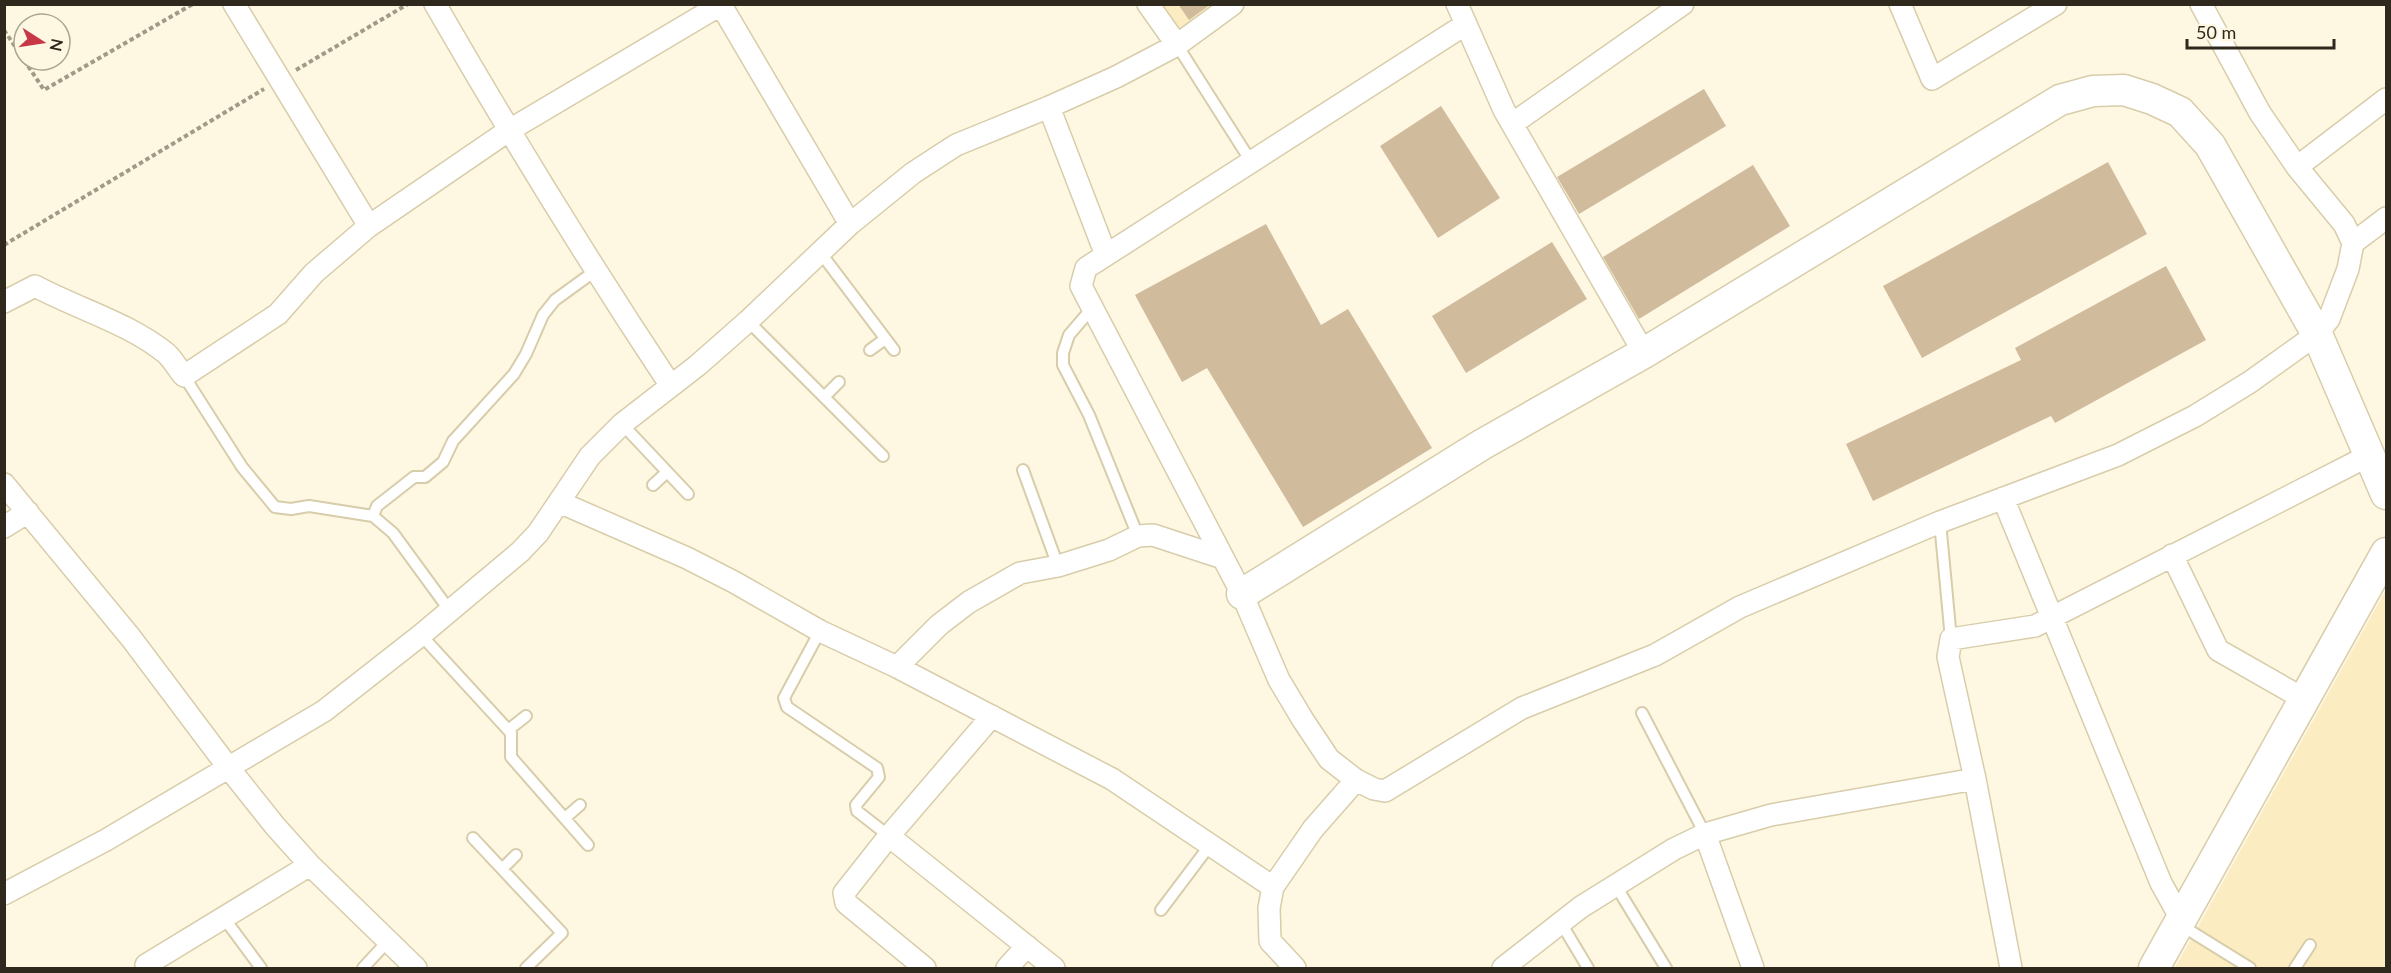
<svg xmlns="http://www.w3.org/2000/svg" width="2391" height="973" viewBox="0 0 2391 973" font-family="Lato,sans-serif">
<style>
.built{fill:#fbecc1}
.building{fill:#d1bb9d}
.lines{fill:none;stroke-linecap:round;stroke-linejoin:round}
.lane-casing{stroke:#d8cdaa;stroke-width:14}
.street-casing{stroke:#d8cdaa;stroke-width:24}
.secondary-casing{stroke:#d8cdaa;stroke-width:33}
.path{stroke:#a09a89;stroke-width:4;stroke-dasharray:4.5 3;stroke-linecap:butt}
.lane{stroke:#fff;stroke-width:10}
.street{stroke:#fff;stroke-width:21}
.secondary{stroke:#fff;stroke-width:30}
</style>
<rect width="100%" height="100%" fill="#fef7e2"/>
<!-- built -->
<path class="built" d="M1158,5H1221L1186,30L1175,28Z
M2386,590V968H2175Z"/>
<!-- building -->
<path class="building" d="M1178,4H1211L1189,20Z
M1704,89L1726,126L1579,214L1557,177Z
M1441,106L1500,198L1438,238L1380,146Z
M2108,162L2147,234L1922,358L1883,286Z
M1753,165L1790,226L1639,319L1603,257Z
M1266,224L1321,325L1348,309L1432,448L1303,527L1207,368L1182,382L1135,295Z
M1552,242L1587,299L1466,373L1432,316Z
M2166,266L2206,340L2055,423L2051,416L1873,501L1846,444L2021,360L2015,348Z"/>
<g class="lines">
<!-- lane casing -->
<g class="lane-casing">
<path id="lane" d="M1177,45L1252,163
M820,252L894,350
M1093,307L1069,335L1063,353V365L1089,415L1138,536
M748,321L883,456
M870,350L885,339
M184,376L242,467L275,507L291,509L309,506L373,516L393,533L450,611
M824,397L839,382
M622,424L688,494
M1023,470L1058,566
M653,485L667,472
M373,516L377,506L414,477H425L443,462L453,441L514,374L526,354L543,315L555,300L595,271
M1940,522L1951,639
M820,631L784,698L787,707L877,768L879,777L856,805L857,811L889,836
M421,635L511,733V757L588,845
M1642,713L1705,834
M508,730L526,716
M565,818L580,805
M473,838L562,933L526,968
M502,869L516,855
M1616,886L1666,968
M1161,910L1210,845
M224,918L261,968
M1561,923L1588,968
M2179,924L2250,968
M363,968L388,941
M2295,968L2310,945"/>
</g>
<!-- street casing -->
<g class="street-casing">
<path id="street" d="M234,4L369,226
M435,4C510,134 588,261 671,386
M1148,4L1177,45
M1457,4L1504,110L1644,353
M1900,4L1932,79L2056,4
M721,5L850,224
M1466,24L1086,268L1081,286L1242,594L1279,680L1303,720L1329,759L1356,780L1374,789L1385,791L1522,708L1655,655L1740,607L1940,522L2118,455L2195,416L2250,382L2317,334L2329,319L2348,269L2353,243L2344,224L2297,167L2260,113L2201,4
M1049,107L1106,255
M1512,124L1683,4
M2297,167L2386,99
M2353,243L2386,218
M4,302L35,286C78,309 129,323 167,354C173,360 178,369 184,376L278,314L314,273L369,226L508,131L722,4
M4,484L131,638L228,767L275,826L310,865L416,968
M2003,498L2161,883L2181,919
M559,502L687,558L734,582L820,631L897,667L1112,779L1273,887
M4,527L28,512
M2172,555L2218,650L2304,699
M897,667L939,625L969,602L1020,573L1058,566L1109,550L1138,536L1153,535L1223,558
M1705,834L1753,968
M889,836L1054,968
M4,894L106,840L324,711L421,635L520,552L538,533L590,456L622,424L698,365L748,321L850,224L913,173L956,145L1049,107L1116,77L1177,45L1233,4
M148,968L146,965L310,865
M925,968L846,903L844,893L889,836L992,716
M1007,968L1027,946
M1295,968L1270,941L1269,908L1273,887L1313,829L1356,780
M1503,968L1581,907L1674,849L1705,834L1771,815L1975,779
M2011,968L1975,779L1948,657L1951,639L2035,626L2370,455"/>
</g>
<!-- secondary casing -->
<g class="secondary-casing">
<path id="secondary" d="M1242,594L1483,444L1644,353L2060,100L2093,91L2124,90L2152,99L2180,112L2210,145L2317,334L2386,494
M2154,968L2386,553"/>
</g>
<!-- path -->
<path class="path" d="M4,30L24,60
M24,60L44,90L193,4
M296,70L408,4
M4,245L264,89"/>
<!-- lane -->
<use href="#lane" class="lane"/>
<!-- street -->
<use href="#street" class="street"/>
<!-- secondary -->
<use href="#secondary" class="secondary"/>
</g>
<!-- border -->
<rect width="2391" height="973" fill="none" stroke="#2e291c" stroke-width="12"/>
<!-- north arrow -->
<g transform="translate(42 42) rotate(102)"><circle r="28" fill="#fef7e2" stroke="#aba593" stroke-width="1.5"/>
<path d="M0-4.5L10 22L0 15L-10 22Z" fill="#c73745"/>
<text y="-9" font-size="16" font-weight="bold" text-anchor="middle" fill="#2e291c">N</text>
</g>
<!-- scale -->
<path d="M2187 39v9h147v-9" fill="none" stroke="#2e291c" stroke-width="3"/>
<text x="2196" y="39" font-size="18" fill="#2e291c" stroke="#fef7e2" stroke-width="4.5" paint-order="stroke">50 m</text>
</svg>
